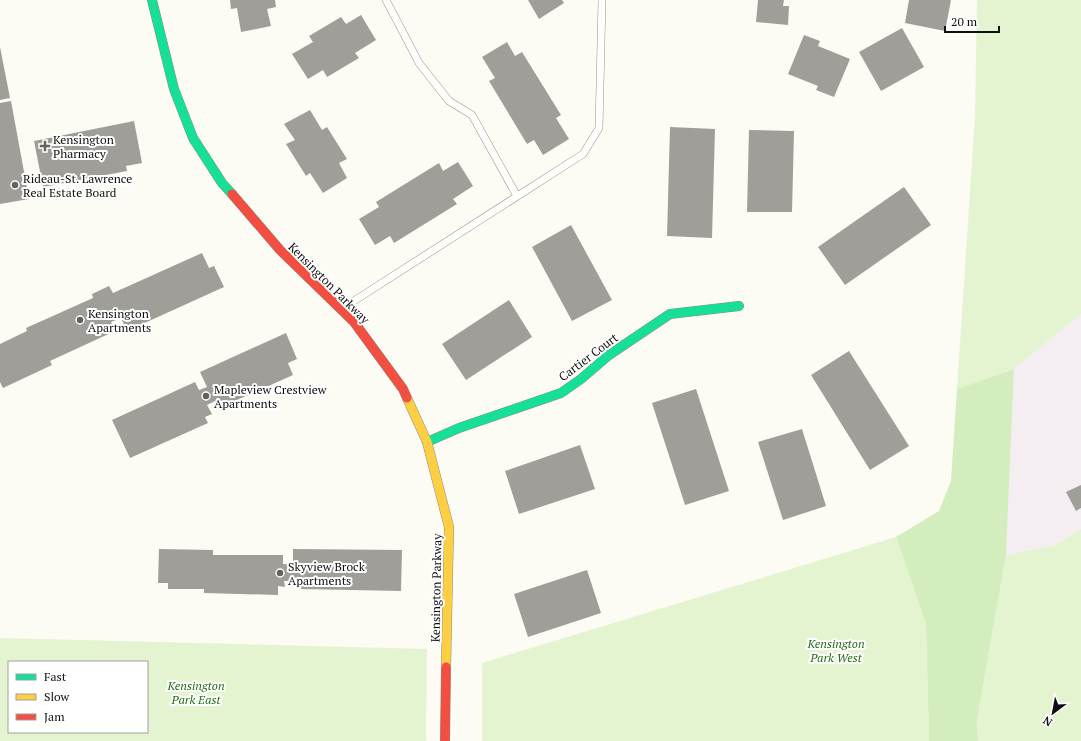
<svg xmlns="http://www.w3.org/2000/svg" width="1081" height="741" viewBox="0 0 1081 741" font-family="'PT Serif',serif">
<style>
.industrial{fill:#f4edf1}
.green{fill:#e4f4d1;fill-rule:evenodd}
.forest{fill:#d4edbe}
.building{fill:#a09e99}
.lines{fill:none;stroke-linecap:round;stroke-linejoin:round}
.lane-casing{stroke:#969592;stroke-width:8}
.fast-casing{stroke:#8c8c89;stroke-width:10}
.slow-casing{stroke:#8c8c89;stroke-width:10}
.jam-casing{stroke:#8c8c89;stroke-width:10}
.lane{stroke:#fffefd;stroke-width:7}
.fast{stroke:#16e098;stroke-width:9}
.slow{stroke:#ffcf43;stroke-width:9}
.jam{stroke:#f24e42;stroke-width:9}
.poi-dot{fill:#62625f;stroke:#fff;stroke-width:1.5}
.labels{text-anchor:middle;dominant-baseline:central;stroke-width:4;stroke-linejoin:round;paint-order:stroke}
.poi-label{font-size:12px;fill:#0f0f0f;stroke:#fff;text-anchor:start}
.street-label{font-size:12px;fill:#0f0f0f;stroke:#fff}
.park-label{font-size:12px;font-style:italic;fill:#256f17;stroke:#fff}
</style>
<rect width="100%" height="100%" fill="#fcfbf4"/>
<!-- industrial -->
<path class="industrial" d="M1081,314V529L1055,545L1006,555L1014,369Z"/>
<!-- green -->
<path class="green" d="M977,0H1081V314L1014,369L957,389L975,117Z
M1081,529V741H978L977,720L1006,555L1055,545Z
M896,537L926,624L929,741H482V663Z
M0,638L427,649L426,741H0ZM9,662H147V732H9Z"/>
<!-- forest -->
<path class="forest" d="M1014,369L1006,555L977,720L978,741H929L926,624L896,537L939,511L951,481L957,389Z"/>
<!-- building -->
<path class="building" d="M230,0H275L276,7L267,9L271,26L241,32L237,8L231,9Z
M528,0H562L564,3L539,19Z
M758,0H784L783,6H789L788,25L756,22Z
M909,0H951L945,31L905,23Z
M361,15L376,40L355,53L359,58L327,77L323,70L308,79L292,54L313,42L309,36L341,17L346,24Z
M902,28L924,67L881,91L859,52Z
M804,35L820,41L818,46L850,59L834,97L816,90L818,86L788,74Z
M507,42L515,56L522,52L561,115L556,118L569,139L543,155L534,140L527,144L489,81L495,78L482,57Z
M0,47L10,98L0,100Z
M11,101L29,199L0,204V103Z
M310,110L322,130L327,127L347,159L339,163L347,178L323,193L310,173L306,176L286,144L295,140L284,124Z
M134,121L142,163L126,166L127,171L43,187L34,141Z
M670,127L715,129L712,238L667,236Z
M749,130L794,131L792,212H747Z
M458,162L473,186L453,199L457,204L394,243L390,236L375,245L359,219L379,207L376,202L439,163L443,171Z
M904,187L931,225L845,285L818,247Z
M571,225L612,300L572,321L532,247Z
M202,253L209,268L214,266L224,287L127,331L121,318L111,322L115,331L50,361L52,365L3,388L0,382V344L27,331L26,328L93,298L92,294L109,286L113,293Z
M509,300L532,337L466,380L442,344Z
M286,333L297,359L288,363L293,375L219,408L215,401L207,405L212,414L205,417L208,423L130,458L112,420L195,382L199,390L207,387L200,372Z
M849,351L909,446L870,470L811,375Z
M696,389L729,491L685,505L652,403Z
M802,429L826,506L783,520L758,442Z
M580,445L595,489L519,514L505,471Z
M1081,485V508L1076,511L1066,492Z
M159,549L213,550V555H283V564H293V549L402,550L401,591L301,589V586H293V581H284L285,587L278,586V595L204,593V589H168V583H158Z
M587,570L601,613L528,637L514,594Z"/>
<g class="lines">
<!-- lane casing -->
<g class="lane-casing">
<path id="lane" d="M386,0L419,63L449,101L472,115L517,196
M343,308L583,154L599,128L602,0"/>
</g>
<!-- fast casing -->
<g class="fast-casing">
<path id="fast" d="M152,0L174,89L193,138L222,183L232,194
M427,442L459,428L561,393L581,379L609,355L670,314L739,306"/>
</g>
<!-- slow casing -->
<g class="slow-casing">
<path id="slow" d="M407,398L427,442L449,527L446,667"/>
</g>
<!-- jam casing -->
<g class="jam-casing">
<path id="jam" d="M232,194L280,250L354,322L403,389L407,398
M445,741L446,667"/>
</g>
<!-- lane -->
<use href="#lane" class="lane"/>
<!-- fast -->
<use href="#fast" class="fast"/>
<!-- slow -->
<use href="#slow" class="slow"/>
<!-- jam -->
<use href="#jam" class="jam"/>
</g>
<!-- markers -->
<g class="poi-dot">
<path d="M43 140h4v4h4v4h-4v4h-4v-4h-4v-4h4z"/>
<circle cx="15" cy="185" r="4"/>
<circle cx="80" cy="320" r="4"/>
<circle cx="206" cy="396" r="4"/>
<circle cx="280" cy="573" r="4"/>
</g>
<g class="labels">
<!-- poi labels -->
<g class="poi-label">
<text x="53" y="139">Kensington<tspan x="53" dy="14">Pharmacy</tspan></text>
<text x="23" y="178">Rideau-St. Lawrence<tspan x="23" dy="14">Real Estate Board</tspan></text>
<text x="88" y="313">Kensington<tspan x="88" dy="14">Apartments</tspan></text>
<text x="214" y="389">Mapleview Crestview<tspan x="214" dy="14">Apartments</tspan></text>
<text x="288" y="566">Skyview Brock<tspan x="288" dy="14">Apartments</tspan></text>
</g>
<!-- street labels -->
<g class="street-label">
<text transform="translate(329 283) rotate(45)">Kensington Parkway</text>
<text transform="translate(588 357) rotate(-37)">Cartier Court</text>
<text transform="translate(436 588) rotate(-89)">Kensington Parkway</text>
</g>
<!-- park labels -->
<g class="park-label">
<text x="836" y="643">Kensington<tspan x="836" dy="14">Park West</tspan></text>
<text x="196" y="685">Kensington<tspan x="196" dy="14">Park East</tspan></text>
</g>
</g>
<!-- legend -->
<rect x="8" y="661" width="140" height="72" fill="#ffffff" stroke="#9f9f9f"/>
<rect x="16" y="674" width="20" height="6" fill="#16e098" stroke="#9f9f9f"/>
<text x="44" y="681" font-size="12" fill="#0f0f0f">Fast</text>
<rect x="16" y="694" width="20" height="6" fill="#ffcf43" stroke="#9f9f9f"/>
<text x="44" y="701" font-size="12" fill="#0f0f0f">Slow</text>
<rect x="16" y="714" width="20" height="6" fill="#f24e42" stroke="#9f9f9f"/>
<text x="44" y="721" font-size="12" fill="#0f0f0f">Jam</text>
<!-- north arrow -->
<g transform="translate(1053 713) rotate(212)" stroke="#ffffff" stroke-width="3" paint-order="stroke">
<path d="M0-3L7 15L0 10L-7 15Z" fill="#0f0f0f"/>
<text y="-6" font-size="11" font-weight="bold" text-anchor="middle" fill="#0f0f0f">N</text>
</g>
<!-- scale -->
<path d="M945 26v6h54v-6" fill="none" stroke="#0f0f0f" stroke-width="2"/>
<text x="951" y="26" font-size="12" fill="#0f0f0f" stroke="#ffffff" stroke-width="3" paint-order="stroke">20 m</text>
</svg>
